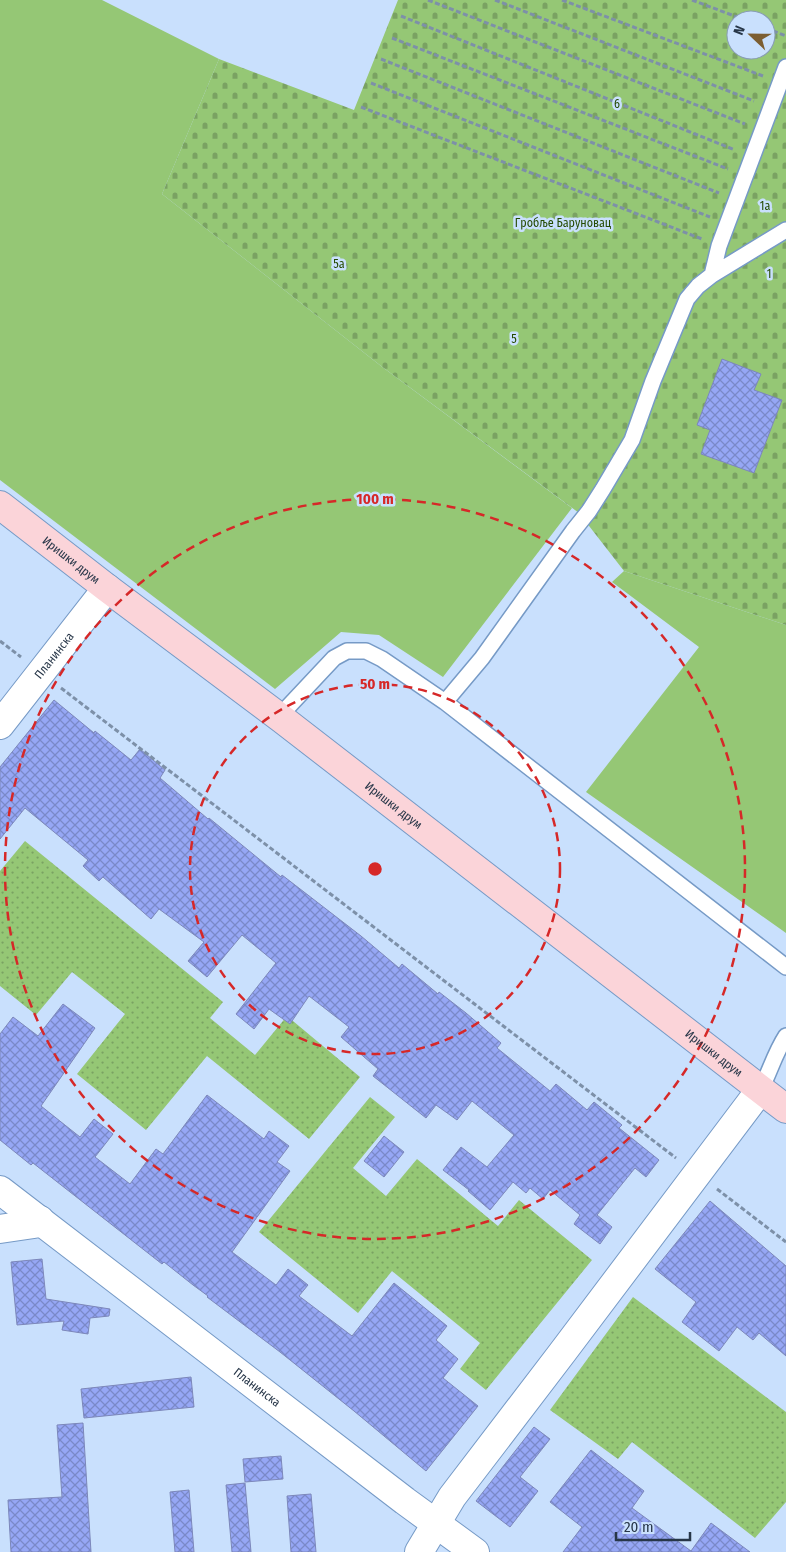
<svg xmlns="http://www.w3.org/2000/svg" width="786" height="1552" viewBox="0 0 786 1552" font-family="'Fira Sans Condensed',sans-serif">
<style>
.green{fill:#95c775}
.cemetery{fill:url(#cemetery-stones);fill-rule:evenodd}
.garden{fill:url(#garden-dots)}
.building{fill:url(#building-cross-hatch);stroke:#7c87ba}
.lines{fill:none;stroke-linecap:round;stroke-linejoin:round}
.lane-casing{stroke:#769ac6;stroke-width:18}
.street-casing{stroke:#769ac6;stroke-width:30}
.secondary-casing{stroke:#769ac6;stroke-width:30}
.path{stroke:#7d90a8;stroke-width:3;stroke-dasharray:5 2.5;stroke-linecap:butt}
.lane{stroke:#fff;stroke-width:15}
.street{stroke:#fff;stroke-width:28}
.secondary{stroke:#fbd4d9;stroke-width:28}
.ring{fill:none;stroke:#d62828;stroke-width:2.5;stroke-dasharray:9 6}
.labels{text-anchor:middle;dominant-baseline:central;stroke-width:5;stroke-linejoin:round;paint-order:stroke}
.park-label{font-size:12px;fill:#254a01;stroke:#c9e0fd}
.street-label{font-size:12px;fill:#273648;stroke:#c9e0fd}
.centre{fill:#d62828;stroke:#c9e0fd;stroke-width:2.5}
.ring-label{font-size:15px;text-anchor:middle;font-weight:bold;fill:#d62828;stroke:#c9e0fd;stroke-width:5;stroke-linejoin:round;paint-order:stroke}
</style>
<defs>
<pattern id="cemetery-stones" width="16" height="16" patternUnits="userSpaceOnUse" patternTransform="scale(1.25)"><rect width="16" height="16" fill="#95c775"/><path d="M2 7V4a2 2 0 0 1 4 0v3zM10 15v-3a2 2 0 0 1 4 0v3z" fill="#7aa262"/></pattern>
<pattern id="garden-dots" width="8" height="8" patternUnits="userSpaceOnUse" patternTransform="scale(1.25)"><rect width="8" height="8" fill="#95c775"/><path d="M2 2h.1M6 6h.1" fill="none" stroke="#7aa262" stroke-width="1.8" stroke-linecap="round"/></pattern>
<pattern id="building-cross-hatch" width="8" height="8" patternUnits="userSpaceOnUse" patternTransform="scale(1.25)"><rect width="8" height="8" fill="#96a7f5"/><path d="M0 0l8 8M0 8l8-8" fill="none" stroke="#7a89c8"/></pattern>
</defs>
<rect width="100%" height="100%" fill="#c9e0fd"/>
<!-- green -->
<path class="green" d="M0,0H102L219,59L162,194L381,366L572,508L443,677L379,635L341,632L275,689L0,480Z
M624,571L786,625V933L586,792L699,647L612,582Z"/>
<!-- cemetery -->
<path class="cemetery" d="M398,0H786V625L624,571L579,513L381,366L162,194L219,59L354,110ZM736,20H766V50H736Z"/>
<!-- garden -->
<path class="garden" d="M25,841L223,1002L210,1018L255,1055L287,1016L360,1077L309,1139L207,1056L146,1130L77,1074L125,1014L72,972L36,1015L0,986V871Z
M370,1097L395,1117L353,1168L386,1196L417,1159L498,1226L519,1200L592,1260L486,1390L460,1369L480,1343L392,1271L358,1313L259,1232Z
M633,1297L786,1412V1502L755,1538L632,1442L618,1459L550,1410Z"/>
<!-- building -->
<path class="building" d="M722,359L761,374L754,390L782,400L754,473L701,454L710,430L697,425Z
M54,700L94,733L95,731L131,760L140,749L165,770L160,778L208,819L209,818L281,877L282,875L361,936L399,968L402,964L438,994L439,992L466,1013L501,1043L497,1048L550,1091L556,1084L587,1110L594,1102L622,1125L619,1128L659,1160L646,1177L635,1168L597,1215L612,1227L600,1244L574,1224L580,1215L550,1190L543,1199L530,1188L526,1193L513,1182L490,1210L468,1191L469,1190L443,1170L461,1147L487,1167L514,1135L472,1101L457,1120L436,1105L426,1118L373,1076L378,1069L341,1037L349,1027L309,996L290,1024L269,1009L254,1029L236,1014L276,963L242,935L207,977L188,961L204,942L159,909L151,919L103,877L99,881L83,866L88,860L25,808L0,839V767Z
M63,1004L95,1028L41,1106L80,1137L94,1119L113,1134L95,1157L130,1184L156,1149L163,1154L207,1095L264,1139L269,1131L289,1146L277,1162L290,1171L232,1252L276,1285L288,1269L308,1285L299,1296L352,1336L394,1283L447,1326L436,1340L458,1359L443,1378L478,1406L426,1471L354,1411L280,1352L207,1297L208,1296L193,1285L164,1262L162,1264L33,1163L31,1165L0,1140V1034L13,1017L38,1036Z
M384,1136L404,1152L384,1177L364,1161Z
M710,1201L786,1266V1356L759,1333L753,1340L737,1327L719,1351L682,1322L696,1302L655,1269Z
M42,1259L46,1299L110,1309L109,1316L90,1318L88,1334L62,1330L64,1321L17,1325L11,1262Z
M191,1377L194,1407L84,1418L81,1389Z
M83,1423L91,1552H11L8,1500L62,1497L57,1425Z
M534,1427L550,1439L520,1477L538,1491L510,1527L476,1501Z
M591,1450L644,1491L632,1508L691,1551L711,1523L750,1552H563L582,1527L550,1502Z
M281,1456L283,1479L245,1482L243,1459Z
M245,1483L251,1552H232L226,1485Z
M189,1490L194,1552H175L170,1492Z
M311,1494L316,1552H291L287,1496Z"/>
<g class="lines">
<!-- lane casing -->
<g class="lane-casing">
<path id="lane" d="M712,275L719,246L786,67
M445,702L482,658L573,531L589,511L603,489L632,440L653,381L687,299L698,286L712,275L786,230
M282,719L288,707L334,658L347,651H366L382,659L445,702L786,967
M761,1089C770,1071 775,1053 786,1036"/>
</g>
<!-- street casing -->
<g class="street-casing">
<g id="street">
<path id="s1" d="M0,725L107,588"/>
<path id="s2" d="M0,1190L405,1501L475,1552"/>
<path d="M0,1229L34,1224L40,1220"/>
<path d="M419,1552L452,1497L562,1353L761,1089"/>
</g>
</g>
<!-- secondary casing -->
<g class="secondary-casing">
<g id="secondary">
<path id="s3" d="M0,505L107,588L282,719L786,1109"/>
</g>
</g>
<!-- path -->
<path class="path" d="M428,0L745,124
M495,0L754,101
M562,0L763,76
M692,0L745,20
M401,16L735,150
M766,28L786,36
M392,38L728,169
M381,59L719,193
M371,83L710,217
M361,107L702,239
M0,641L21,657
M61,688L676,1158
M717,1189L786,1242"/>
<!-- lane -->
<use href="#lane" class="lane"/>
<!-- street -->
<use href="#street" class="street"/>
<!-- secondary -->
<use href="#secondary" class="secondary"/>
</g>
<!-- distance rings -->
<g class="ring">
<circle cx="375" cy="869" r="185"/>
<circle cx="375" cy="869" r="370"/>
</g>
<g class="labels">
<!-- park labels -->
<g class="park-label">
<text x="617" y="104">6</text>
<text x="765" y="206">1a</text>
<text x="563" y="223">Гробље Баруновац</text>
<text x="339" y="264">5a</text>
<text x="769" y="274">1</text>
<text x="514" y="339">5</text>
</g>
<!-- street labels -->
<g class="street-label">
<text stroke="none"><textPath href="#s3" startOffset="90">Иришки друм</textPath></text>
<text stroke="none"><textPath href="#s1" startOffset="88">Планинска</textPath></text>
<text stroke="none"><textPath href="#s3" startOffset="495">Иришки друм</textPath></text>
<text stroke="none"><textPath href="#s3" startOffset="900">Иришки друм</textPath></text>
<text stroke="none"><textPath href="#s2" startOffset="324">Планинска</textPath></text>
</g>
</g>
<circle cx="375" cy="869" r="8" class="centre"/>
<g class="ring-label">
<text x="375" y="504">100 m</text>
<text x="375" y="689">50 m</text>
</g>
<!-- north arrow -->
<g transform="translate(751 35) rotate(292)"><circle r="24" fill="#c9e0fd" stroke="#889cb5"/>
<path d="M0-4L9 19L0 12L-9 19Z" fill="#7c5e32"/>
<text y="-8" font-size="14" font-weight="bold" text-anchor="middle" fill="#273648">N</text>
</g>
<!-- scale -->
<path d="M616 1532v8h74v-8" fill="none" stroke="#273648" stroke-width="2.5"/>
<text x="624" y="1532" font-size="15" fill="#273648" stroke="#c9e0fd" stroke-width="4" paint-order="stroke">20 m</text>
</svg>
